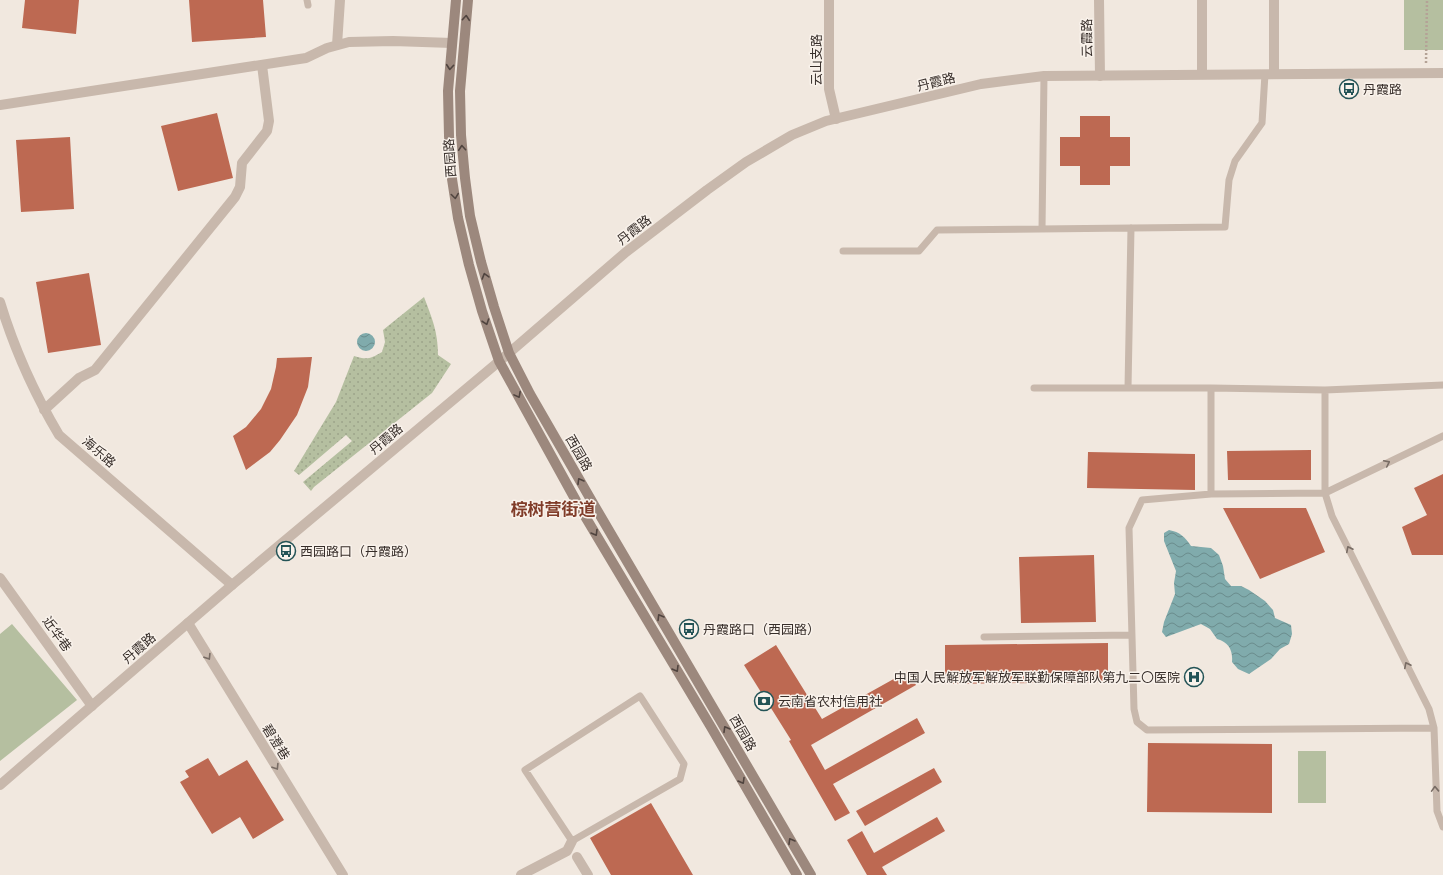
<svg xmlns="http://www.w3.org/2000/svg" width="1443" height="875" viewBox="0 0 1443 875" font-family="'Asap Condensed','Noto Sans SC',sans-serif">
<style>
.grass{fill:url(#grass-dots)}
.green{fill:#b5bfa0}
.water{fill:url(#water-waves)}
.building{fill:#bd6952}
.lines{fill:none;stroke-linecap:round;stroke-linejoin:round}
.path{stroke:#b4a296;stroke-width:2.5;stroke-dasharray:2 2;stroke-linecap:butt}
.service{stroke:#c8b8ac;stroke-width:7}
.minor{stroke:#c8b8ac;stroke-width:10}
.tertiary{stroke:#c8b8ac;stroke-width:10}
.secondary{stroke:#9c887d;stroke-width:10}
.oneway{stroke:#50443f}
.oneway2{stroke:#786c64}
.labels{text-anchor:middle;dominant-baseline:central;stroke-width:3;stroke-linejoin:round;paint-order:stroke}
.street-label{font-size:13px;fill:#372e2a;stroke:#f9f2eb}
.poi-label{font-size:13px;fill:#372e2a;stroke:#f9f2eb;text-anchor:start}
.district-label{font-size:17px;font-weight:bold;fill:#803c29;stroke:#f9f2eb}
</style>
<defs>
<pattern id="grass-dots" width="8" height="8" patternUnits="userSpaceOnUse"><rect width="8" height="8" fill="#b5bfa0"/><path d="M2 2h.1M6 6h.1" fill="none" stroke="#9ca48a" stroke-width="1.8" stroke-linecap="round"/></pattern>
<pattern id="water-waves" width="16" height="10" patternUnits="userSpaceOnUse"><rect width="16" height="10" fill="#80abac"/><path d="M0 5q4-4 8 0t8 0" fill="none" stroke="#6a8c8c"/></pattern>
</defs>
<rect width="100%" height="100%" fill="#f1e8df"/>
<!-- grass -->
<path class="grass" d="M424,297C432,318 438,332 438,355L451,364L432,393L314,487L311,491L303,482L352,441L346,435L299,475L294,471L336,402L354,356C367,360 370,359 382,352L385,342L383,330Z"/>
<!-- green -->
<path class="green" d="M1404,0H1443V50H1404Z
M12,624L77,700L0,761V634Z
M1298,751H1326V803H1298Z"/>
<!-- water -->
<path class="water" d="M357 342a9 9 0 1 1 18 0a9 9 0 1 1-18 0Z
M1169,530C1180,532 1185,537 1191,546L1211,548L1219,555L1223,566L1225,579L1231,586H1241L1249,590L1265,601L1273,610L1275,618L1291,625L1292,634L1289,644L1280,649L1271,659L1249,674L1238,669L1232,662C1233,651 1229,642 1217,639L1210,629L1201,624L1166,637L1162,632L1164,622L1175,594L1174,583L1176,571L1164,541V533Z"/>
<!-- building -->
<path class="building" d="M25,0H79L76,34L22,28Z
M189,0H263L266,37L192,42Z
M217,113L233,178L178,191L161,126Z
M1080,116H1110V137H1130V166H1110V185H1080V166H1060V137H1080Z
M70,137L74,209L21,212L16,140Z
M89,273L101,345L48,353L36,282Z
M312,357L308,387L297,415L280,440L270,452L246,470L233,436L246,427L261,409L271,389L276,367L277,358Z
M1311,450V480H1228L1227,451Z
M1088,452L1195,454V490L1087,488Z
M1443,474V555H1412L1402,527L1427,515L1414,488Z
M1223,508H1306L1325,552L1260,579Z
M1094,555L1096,622L1021,623L1019,557Z
M1108,643V682L945,684V645Z
M776,645L822,719L908,671L916,685L811,745L825,770L917,718L925,733L833,784L850,813L835,821L789,741L791,740L744,665Z
M1148,743L1272,744V813L1147,812Z
M208,758L219,776L247,760L284,820L253,839L240,817L212,834L180,782L189,777L185,771Z
M934,768L942,782L865,826L856,811Z
M651,803L693,875H611L590,838Z
M937,817L945,831L882,867L887,875H867L847,840L862,831L874,853Z"/>
<g class="lines">
<!-- path -->
<path class="path" d="M1426,63L1427,0"/>
<!-- service -->
<path class="service" d="M307,0L308,5
M1042,229L1044,76
M843,251H919L937,230L1225,227L1229,180L1235,161L1262,123L1265,74
M1034,388H1211
M1128,388L1131,228
M1443,436L1325,493L1332,516L1429,709L1434,728L1437,811L1443,827
M1211,494V388L1325,390
M984,637L1132,635
M640,696L684,764L680,779L572,841L525,770Z
M1434,728L1147,730L1137,722L1134,709L1129,528L1142,500L1211,494L1325,493V390L1443,385"/>
<!-- minor -->
<path class="minor" d="M829,0V89L836,119
M1099,0L1100,76
M337,45L340,0
M1202,74V0
M1274,74V0
M0,105L306,58L327,48L349,42L393,41L452,43
M0,302C14,348 34,393 59,435L232,585
M44,410L79,378L95,370L235,197L240,187L242,163L267,131L269,121L262,65
M0,578L92,706
M188,623L343,875
M577,857L588,875
M521,875L567,851L572,841"/>
<!-- tertiary -->
<path class="tertiary" d="M0,785L232,585L509,353L626,252L707,190L746,162L792,135L826,121L981,84L1044,76L1443,73"/>
<!-- secondary -->
<path class="secondary" d="M456,0L448,91L449,136L452,179L458,218L469,265L482,311L499,361L580,508L711,727L797,875
M468,0L460,91L461,135L465,178L470,216L481,262L494,307L509,353L530,394L594,505L811,875"/>
</g>
<!-- one-way arrows -->
<defs><path id="oneway-chevron" d="M-2-3.5L2.5 0L-2 3.5" fill="none" stroke-width="1.6" stroke-linecap="round" stroke-linejoin="round"/></defs>
<g class="oneway">
<use href="#oneway-chevron" transform="translate(466 18) rotate(-85)"/>
<use href="#oneway-chevron" transform="translate(450 67) rotate(95)"/>
<use href="#oneway-chevron" transform="translate(462 148) rotate(-94)"/>
<use href="#oneway-chevron" transform="translate(455 196) rotate(82)"/>
<use href="#oneway-chevron" transform="translate(485 276) rotate(-106)"/>
<use href="#oneway-chevron" transform="translate(486 322) rotate(71)"/>
<use href="#oneway-chevron" transform="translate(518 395) rotate(62)"/>
<use href="#oneway-chevron" transform="translate(580 481) rotate(-120)"/>
<use href="#oneway-chevron" transform="translate(595 533) rotate(59)"/>
<use href="#oneway-chevron" transform="translate(660 617) rotate(-121)"/>
<use href="#oneway-chevron" transform="translate(676 669) rotate(59)"/>
<use href="#oneway-chevron" transform="translate(726 729) rotate(-120)"/>
<use href="#oneway-chevron" transform="translate(742 781) rotate(60)"/>
<use href="#oneway-chevron" transform="translate(791 841) rotate(-120)"/>
</g>
<g class="oneway2">
<use href="#oneway-chevron" transform="translate(1387 463) rotate(-26)"/>
<use href="#oneway-chevron" transform="translate(1349 549) rotate(-117)"/>
<use href="#oneway-chevron" transform="translate(208 657) rotate(58)"/>
<use href="#oneway-chevron" transform="translate(1407 665) rotate(-117)"/>
<use href="#oneway-chevron" transform="translate(276 767) rotate(58)"/>
<use href="#oneway-chevron" transform="translate(1435 789) rotate(-92)"/>
</g>
<!-- icons -->
<defs>
<g id="bus-ring" transform="scale(1)"><circle r="9.5" fill="#f9f2eb" stroke="#235356" stroke-width="1.5"/><path d="M-5-6H5V4H4V6H2V4H-2V6H-4V4H-5ZM-3.5-4V0h7V-4ZM-3.5 1.2v1.5H-2V1.2ZM2 1.2v1.5H3.5V1.2Z" fill="#235356"/></g>
<g id="hospital-ring" transform="scale(1)"><circle r="9.5" fill="#f9f2eb" stroke="#235356" stroke-width="1.5"/><path d="M-5-5h3v3.5h4V-5h3V5h-3V1.5h-4V5h-3Z" fill="#235356"/></g>
<g id="bank-ring" transform="scale(1)"><circle r="9.5" fill="#f9f2eb" stroke="#235356" stroke-width="1.5"/><path d="M-6-4H6V4H-6ZM0-2.3a2.3 2.3 0 1 0 0 4.6a2.3 2.3 0 1 0 0-4.6Z" fill="#235356"/></g>
</defs>
<g fill-rule="evenodd">
<use href="#bus-ring" x="1349" y="89"/>
<use href="#bus-ring" x="286" y="551"/>
<use href="#bus-ring" x="689" y="629"/>
<use href="#hospital-ring" x="1194" y="677"/>
<use href="#bank-ring" x="764" y="701"/>
</g>
<g class="labels">
<!-- street labels -->
<g class="street-label">
<text transform="translate(1087 38) rotate(-91)">云霞路</text>
<text transform="translate(816 60) rotate(-90)">云山支路</text>
<text transform="translate(936 82) rotate(-14)">丹霞路</text>
<text transform="translate(450 158) rotate(-94)">西园路</text>
<text transform="translate(634 230) rotate(-38)">丹霞路</text>
<text transform="translate(386 439) rotate(-40)">丹霞路</text>
<text transform="translate(99 452) rotate(41)">海乐路</text>
<text transform="translate(579 453) rotate(60)">西园路</text>
<text transform="translate(57 634) rotate(54)">近华巷</text>
<text transform="translate(139 648) rotate(-41)">丹霞路</text>
<text transform="translate(743 733) rotate(60)">西园路</text>
<text transform="translate(276 742) rotate(58)">碧澄巷</text>
</g>
<!-- poi labels -->
<g class="poi-label">
<text x="1363" y="89">丹霞路</text>
<text x="300" y="551">西园路口（丹霞路）</text>
<text x="703" y="629">丹霞路口（西园路）</text>
<text x="1180" y="677" text-anchor="end">中国人民解放军解放军联勤保障部队第九二〇医院</text>
<text x="778" y="701">云南省农村信用社</text>
</g>
<!-- district labels -->
<g class="district-label">
<text x="553" y="509">棕树营街道</text>
</g>
</g>
</svg>
